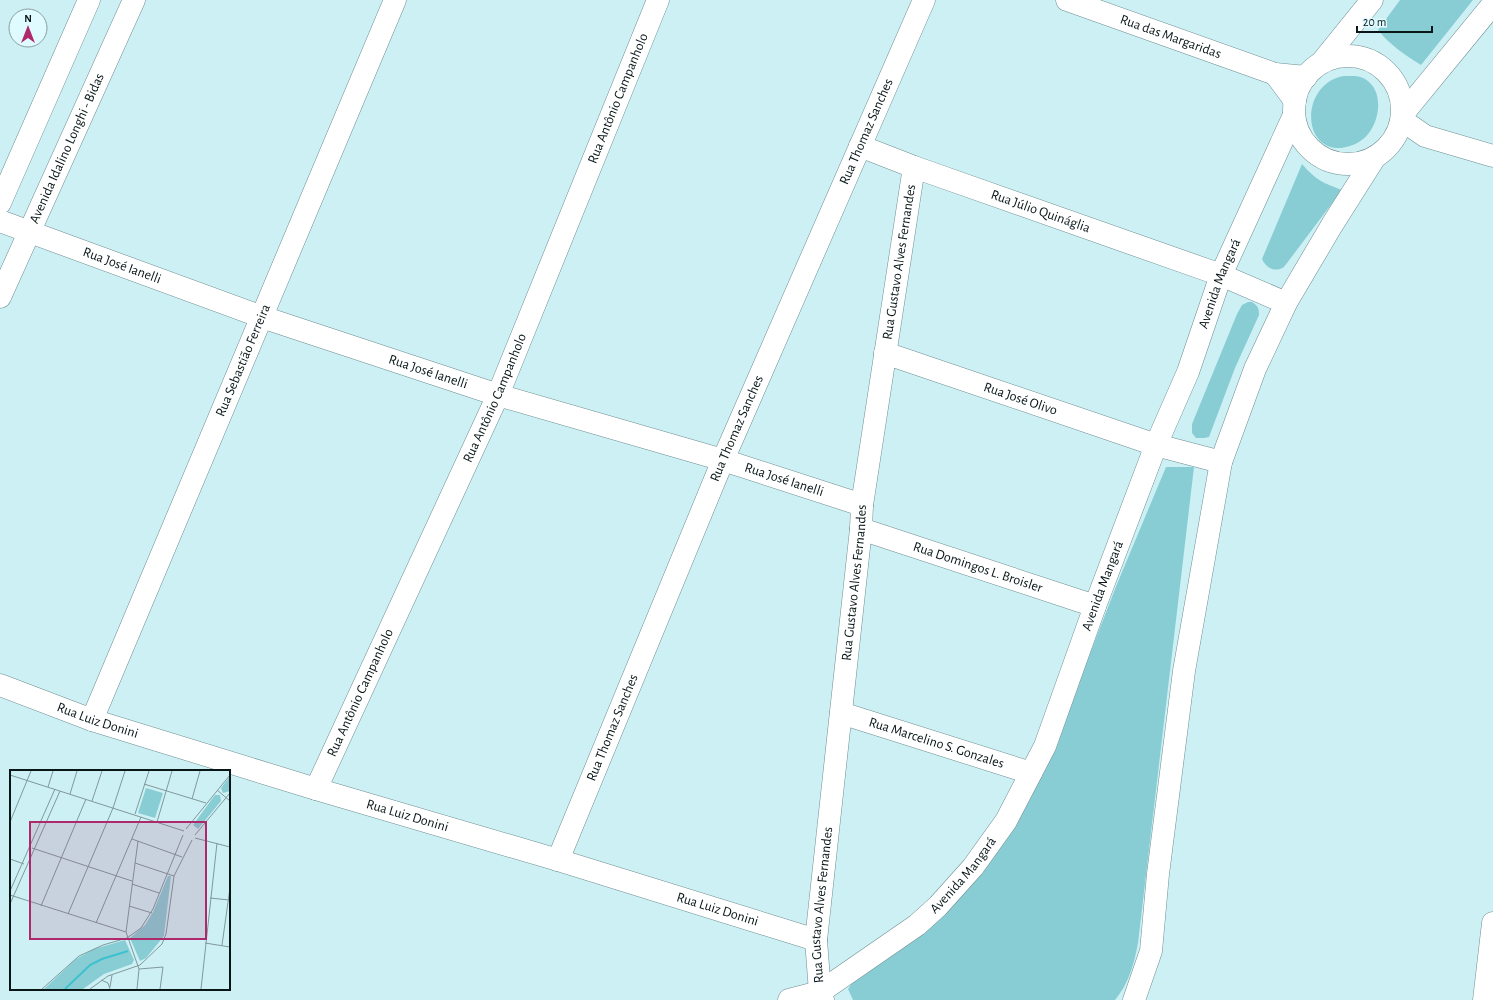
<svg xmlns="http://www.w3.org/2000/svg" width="1493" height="1000" viewBox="0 0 1493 1000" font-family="'Alegreya Sans',sans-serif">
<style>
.green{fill:#89cdd4}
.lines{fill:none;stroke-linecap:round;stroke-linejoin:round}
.street-casing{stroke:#6e8e92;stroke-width:23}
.secondary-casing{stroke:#6e8e92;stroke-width:23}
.street{stroke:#fff;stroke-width:22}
.secondary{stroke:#fff;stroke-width:22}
.labels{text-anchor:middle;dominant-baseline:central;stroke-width:3;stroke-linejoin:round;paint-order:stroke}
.street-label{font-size:14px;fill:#091617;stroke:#e0fbff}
.inset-river{fill:none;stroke:#3ec1ce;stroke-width:2}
.inset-road{fill:none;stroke:#7f999c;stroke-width:1}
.view{fill:#af286c;fill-opacity:0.15;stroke:#af286c;stroke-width:2}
.inset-edge{fill:none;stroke:#091617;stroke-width:2}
</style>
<rect width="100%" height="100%" fill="#cdf0f4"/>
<!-- green -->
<path class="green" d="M1400,0H1473L1421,65C1405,55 1390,45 1378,30Z
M1344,76C1351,76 1359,75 1365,79C1387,92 1379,131 1359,142C1355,145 1346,147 1342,148C1300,151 1301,83 1344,76Z
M1302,164C1316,180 1323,183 1342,190L1284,267C1275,273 1266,268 1262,259Z
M1248,302H1252C1258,306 1259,308 1259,315L1235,368L1209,437L1204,438H1196L1192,433V424L1237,314L1242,305Z
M1166,467H1194L1138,943C1134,964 1129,983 1115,1000H853L848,989L864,966L1015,821L1044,772L1117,584Z"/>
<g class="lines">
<!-- street casing -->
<g class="street-casing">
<g id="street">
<path id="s1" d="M1067,0L1275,74L1306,77"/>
<path d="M1275,74L1295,101"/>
<path d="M1402,120L1425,136L1493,156"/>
<path id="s2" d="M860,146L914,167L1221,275L1286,303"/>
<path d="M0,203L89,0"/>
<path id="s3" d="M0,221L262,317L498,395L723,460L862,505"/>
<path id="s4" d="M0,297L134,0"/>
<path id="s5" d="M885,353L1156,445L1221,462"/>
<path id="s6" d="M861,529L1095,606"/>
<path id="s7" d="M0,685L92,720L316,789L558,860L816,940"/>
<path id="s8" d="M841,713L1031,773"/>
<path id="s9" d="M92,720L395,0"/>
<path id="s10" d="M316,789L498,395L658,0"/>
<path id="s11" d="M558,860L723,460L924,0"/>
<path id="s12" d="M823,1000L820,992L816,940L861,529L862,505L914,167"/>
<path d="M1484,1000L1493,923"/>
</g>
</g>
<!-- secondary casing -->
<g class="secondary-casing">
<g id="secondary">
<circle cx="1348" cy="110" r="54"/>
<path d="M1322,62L1372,0"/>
<path d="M1402,115L1493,4"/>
<path id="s13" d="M789,1000L820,992L917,925L938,906L973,867L1006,821L1045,746L1095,606L1156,445L1188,372L1221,275L1294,115"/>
<path d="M1134,1000L1151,951L1158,874L1184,671L1221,462L1255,369L1286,303L1332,225L1375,157"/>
</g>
</g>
<!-- street -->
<use href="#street" class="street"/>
<!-- secondary -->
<use href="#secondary" class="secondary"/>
</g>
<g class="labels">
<!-- street labels -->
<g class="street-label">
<text stroke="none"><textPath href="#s1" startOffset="110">Rua das Margaridas</textPath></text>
<text stroke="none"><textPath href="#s10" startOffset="754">Rua Antônio Campanholo</textPath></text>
<text stroke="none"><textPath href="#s11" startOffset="791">Rua Thomaz Sanches</textPath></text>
<text stroke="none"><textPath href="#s4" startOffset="163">Avenida Idalino Longhi - Bidas</textPath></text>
<text stroke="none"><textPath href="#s2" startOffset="192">Rua Júlio Quináglia</textPath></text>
<text stroke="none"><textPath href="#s12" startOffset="744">Rua Gustavo Alves Fernandes</textPath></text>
<text stroke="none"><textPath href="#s3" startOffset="130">Rua José Ianelli</textPath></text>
<text stroke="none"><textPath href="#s13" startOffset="866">Avenida Mangará</textPath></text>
<text stroke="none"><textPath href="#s9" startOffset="390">Rua Sebastião Ferreira</textPath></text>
<text stroke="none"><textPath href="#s3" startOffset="454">Rua José Ianelli</textPath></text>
<text stroke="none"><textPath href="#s10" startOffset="430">Rua Antônio Campanholo</textPath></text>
<text stroke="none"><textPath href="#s5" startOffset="143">Rua José Olivo</textPath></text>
<text stroke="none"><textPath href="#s11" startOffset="467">Rua Thomaz Sanches</textPath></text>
<text stroke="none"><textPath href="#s3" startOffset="826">Rua José Ianelli</textPath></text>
<text stroke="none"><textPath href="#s6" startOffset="123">Rua Domingos L. Broisler</textPath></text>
<text stroke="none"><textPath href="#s12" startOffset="420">Rua Gustavo Alves Fernandes</textPath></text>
<text stroke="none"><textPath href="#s13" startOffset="542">Avenida Mangará</textPath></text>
<text stroke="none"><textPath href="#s10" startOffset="106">Rua Antônio Campanholo</textPath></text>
<text stroke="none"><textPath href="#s7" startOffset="104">Rua Luiz Donini</textPath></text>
<text stroke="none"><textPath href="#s11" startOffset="143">Rua Thomaz Sanches</textPath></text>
<text stroke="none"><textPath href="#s8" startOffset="100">Rua Marcelino S. Gonzales</textPath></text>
<text stroke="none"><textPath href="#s7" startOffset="428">Rua Luiz Donini</textPath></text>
<text stroke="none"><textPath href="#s13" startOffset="218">Avenida Mangará</textPath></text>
<text stroke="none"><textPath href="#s12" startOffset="96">Rua Gustavo Alves Fernandes</textPath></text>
<text stroke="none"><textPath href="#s7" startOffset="752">Rua Luiz Donini</textPath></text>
</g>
</g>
<!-- overview -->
<g transform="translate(10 770)">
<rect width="220" height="220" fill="#cdf0f4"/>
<path d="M220,6V21L213,23L211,18ZM136,18L153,23L145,48L128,43ZM205,25H210L211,31L188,59L183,55ZM158,106H161L154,166L136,188L130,191L120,168L135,155L143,142ZM115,170L124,190L122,194L94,204L73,219H34L66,189L84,179Z" fill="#89cdd4"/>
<path class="inset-river" d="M55,219L80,195L92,189L118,181"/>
<path class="inset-road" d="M0,5L174,61M134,14L196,33M38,17L43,1M207,20L220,31M60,24L67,1M182,29L190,1M82,31L92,1M125,44L139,1M0,52L21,1M147,52L162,1M176,59L220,5M185,65L220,23M185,68L220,77M122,69L172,87M22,78L122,111M0,89L14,94M125,93L164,106M122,114L149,123M0,121L45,19M0,125L116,162M200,128L219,130M0,134L50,21M31,136L76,29M119,136L142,143M58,144L103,38L115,1M86,153L131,47M195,173L220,177M212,175L220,118M129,199L153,197L150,219M91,210L98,213L100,219M100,217L102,205M32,219L69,186L93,175L117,168L131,158L143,139L173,65M80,219L98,206L130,195L152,174L156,164L164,106L182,70M127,219L129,199L116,162L128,71M191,219L207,73"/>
<path class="view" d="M20,52H196V169H20Z"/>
<rect width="220" height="220" class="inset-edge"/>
</g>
<!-- north arrow -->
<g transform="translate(28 28)"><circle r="19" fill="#e0fbff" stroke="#8a9fa2"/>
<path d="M0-3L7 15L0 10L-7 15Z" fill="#af286c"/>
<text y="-6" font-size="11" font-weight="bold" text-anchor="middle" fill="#091617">N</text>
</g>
<!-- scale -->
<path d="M1357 26v6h75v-6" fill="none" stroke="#091617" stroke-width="2"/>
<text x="1363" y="26" font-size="12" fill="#091617" stroke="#e0fbff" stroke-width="3" paint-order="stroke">20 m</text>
</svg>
